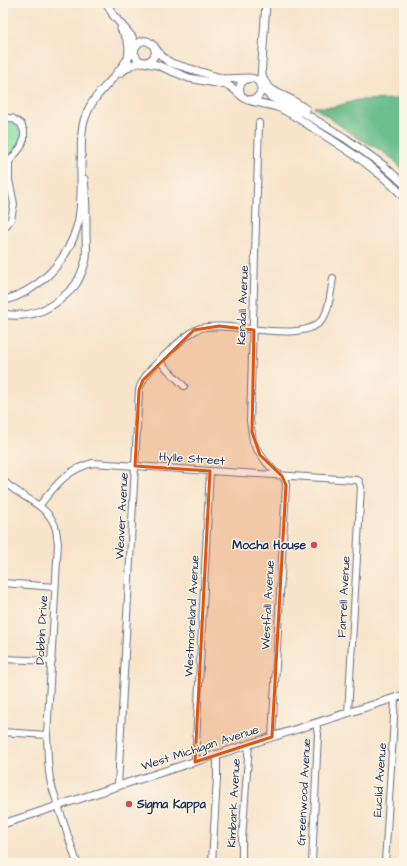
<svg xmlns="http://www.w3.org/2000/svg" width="407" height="866" viewBox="0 0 407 866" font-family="'Architects Daughter',sans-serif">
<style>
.green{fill:#86dfa5;stroke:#508782}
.forest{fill:#6cbe8a;stroke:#447674}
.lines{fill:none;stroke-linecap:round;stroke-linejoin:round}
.minor-casing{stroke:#686e84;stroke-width:8}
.tertiary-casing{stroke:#686e84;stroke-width:9}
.minor{stroke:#fff;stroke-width:6}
.tertiary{stroke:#fff;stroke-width:7}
.marked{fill:#de5710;fill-opacity:0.2;stroke:#de5710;stroke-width:3;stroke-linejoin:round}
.poi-dot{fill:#d1495b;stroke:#fcf5e5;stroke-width:1.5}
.labels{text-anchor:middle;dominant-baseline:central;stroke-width:3;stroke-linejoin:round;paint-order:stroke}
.street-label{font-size:12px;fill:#1b2f5e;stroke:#fcf5e5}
.poi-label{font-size:12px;font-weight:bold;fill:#1b2f5e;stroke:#fcf5e5;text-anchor:end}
</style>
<rect width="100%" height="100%" fill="#fcf5e5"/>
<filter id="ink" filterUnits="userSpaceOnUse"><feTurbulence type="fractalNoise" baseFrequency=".025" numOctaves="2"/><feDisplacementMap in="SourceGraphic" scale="8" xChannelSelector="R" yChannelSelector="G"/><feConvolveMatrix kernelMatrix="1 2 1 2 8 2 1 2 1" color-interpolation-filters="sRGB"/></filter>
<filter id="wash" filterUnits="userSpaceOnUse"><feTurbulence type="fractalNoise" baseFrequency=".012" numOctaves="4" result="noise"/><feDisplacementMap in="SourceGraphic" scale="16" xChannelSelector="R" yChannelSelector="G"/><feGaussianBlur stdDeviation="0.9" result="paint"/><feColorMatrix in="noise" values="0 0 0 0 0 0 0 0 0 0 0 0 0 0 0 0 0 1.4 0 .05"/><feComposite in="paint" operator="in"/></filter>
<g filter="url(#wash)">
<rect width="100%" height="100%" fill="#f7e4cb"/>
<!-- green -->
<path class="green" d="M267,98L271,101L297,112L365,155L390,175L404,188V192L377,167L356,152L304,118L266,101Z
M3,121C4,121 8,121 10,121C18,123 23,134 20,142C17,147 13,151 10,155L8,156L3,153Z"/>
<!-- forest -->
<path class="forest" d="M404,94V172L394,160L377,148L358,138L314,107H334L358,100L400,99Z"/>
</g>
<g filter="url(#ink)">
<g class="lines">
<!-- minor casing -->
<g class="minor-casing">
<path id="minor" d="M3,118H12L21,124L24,131V139L21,147L9,162V180L14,204L11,219L3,230
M259,123L250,421L253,441L256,448L266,462L275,472L282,476L285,480L286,485L272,737
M3,157L9,162
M159,361L184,386
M3,480C6,483 9,486 12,488C28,500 52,509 56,530C57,534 57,539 58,543L47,735C48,751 47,767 51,784L77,863
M39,506C55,486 67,469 93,463L210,471L357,480L359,481L361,487L348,713
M3,583L55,587
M3,659L52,661
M3,732L47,735
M195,762L210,471
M118,786L139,390C141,382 146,375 151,369C162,358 188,331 201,328C230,320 307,347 324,317C330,307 331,289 333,278
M212,863L217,779V754
M244,863L242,858V840L249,744
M312,863L318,734L316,723
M385,863L393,735L395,698"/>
</g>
<!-- tertiary casing -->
<g class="tertiary-casing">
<path id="tertiary" d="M107,3L113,15L132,37L135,48L134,53L137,58L139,61L157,65L189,78L227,85C235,88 240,96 246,99C258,104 271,104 282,109C296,116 308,125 321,133C351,152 380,171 404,197
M121,29C127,38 131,46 128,57
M154,46C159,54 163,59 171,63L224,79L248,78
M135,48C145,28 168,55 146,62
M120,73L131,65L143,62
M262,74C265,90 279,93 292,100C297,103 301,106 306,109
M261,78L266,3
M262,88L271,97L304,113L345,138L383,165L404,184
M241,95C233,76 263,71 261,92L257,98L250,100
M3,301C38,291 65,264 76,230C77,226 79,222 79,218C82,203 81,183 81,167C82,154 80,133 84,121C90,101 99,94 112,79C120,70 127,60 134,50
M3,314C24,318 41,314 58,301C64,296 71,291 76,284C80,277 84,267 86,259C87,250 86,240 86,231C86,214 86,196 84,179
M3,824L118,786L404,695"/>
</g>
<!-- minor -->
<use href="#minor" class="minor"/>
<!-- tertiary -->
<use href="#tertiary" class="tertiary"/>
</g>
</g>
<!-- marked area -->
<path class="marked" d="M219,326L254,330L252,432L260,455L282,476L286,485L272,737L195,762L210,471L135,466L139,390L143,380L194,330Z"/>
<!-- markers -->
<g class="poi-dot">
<circle cx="314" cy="545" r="4"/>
<circle cx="129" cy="804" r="4"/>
</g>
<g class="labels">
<!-- street labels -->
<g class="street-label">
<text transform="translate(243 305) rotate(-88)">Kendall Avenue</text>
<text transform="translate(192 459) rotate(4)">Hylle Street</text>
<text transform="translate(122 516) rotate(-87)">Weaver Avenue</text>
<text transform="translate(344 597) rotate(-87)">Farrell Avenue</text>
<text transform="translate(268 605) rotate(-87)">Westfall Avenue</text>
<text transform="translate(192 616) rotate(-87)">Westmoreland Avenue</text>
<text transform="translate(42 630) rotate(-87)">Dobbin Drive</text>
<text transform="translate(200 748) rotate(-18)">West Michigan Avenue</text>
<text transform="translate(380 780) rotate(-86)">Euclid Avenue</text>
<text transform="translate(304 792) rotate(-87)">Greenwood Avenue</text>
<text transform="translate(234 803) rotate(-87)">Kimbark Avenue</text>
</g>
<!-- poi labels -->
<g class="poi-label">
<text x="306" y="545">Mocha House</text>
<text x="137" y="804" text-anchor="start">Sigma Kappa</text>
</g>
</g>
<!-- margin -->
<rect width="407" height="866" fill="none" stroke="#fcf5e5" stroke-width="16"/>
</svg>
